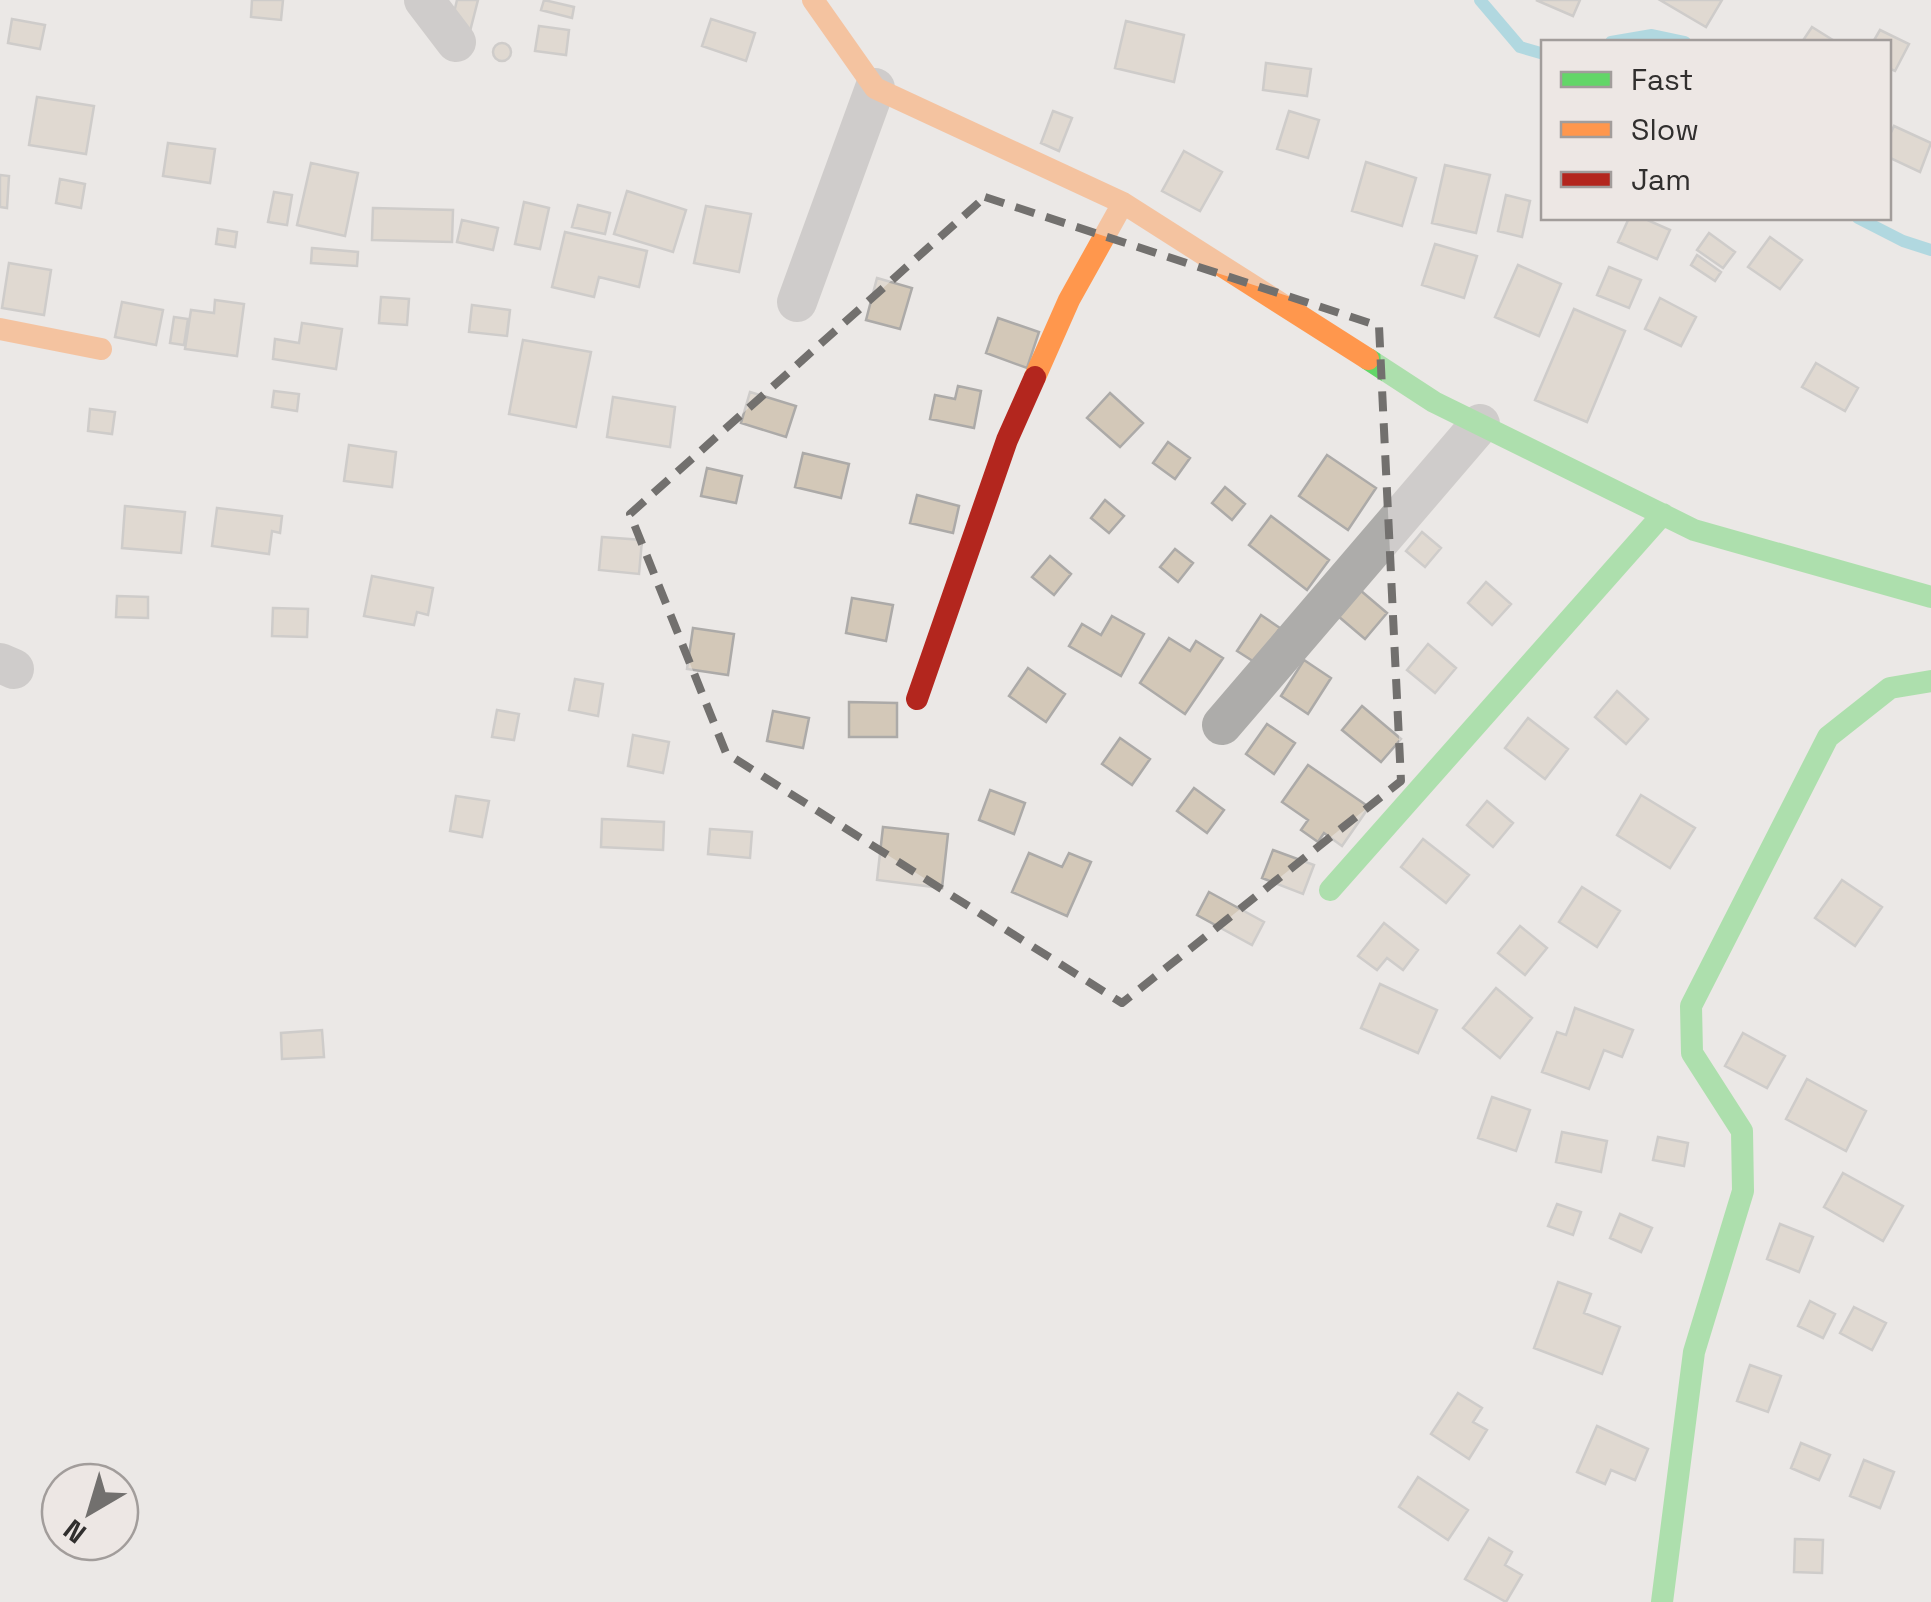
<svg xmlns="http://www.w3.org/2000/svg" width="1931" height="1602" viewBox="0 0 1931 1602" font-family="'Space Grotesk',sans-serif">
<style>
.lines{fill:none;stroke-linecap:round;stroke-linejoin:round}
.stream{stroke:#6cc6d9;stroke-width:12}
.building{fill:#d3c8b8;stroke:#acaaa8;stroke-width:2.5}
.street{stroke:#adacaa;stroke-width:40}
.fast{stroke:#63d668;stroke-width:22}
.slow{stroke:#ff974d;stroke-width:22}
.jam{stroke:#b3261e;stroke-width:22}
.marked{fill:none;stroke:#72706e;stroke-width:8;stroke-dasharray:20 12;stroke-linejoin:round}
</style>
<rect width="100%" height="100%" fill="#ebe8e6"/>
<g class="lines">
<!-- stream -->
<path class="stream" d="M1480,0L1520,47L1544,54
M1611,42L1652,35L1685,42
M1858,218L1903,241L1931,250"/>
</g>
<!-- building -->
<path class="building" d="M252,0H283L281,20L251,17Z
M457,0H478L468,39L449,34Z
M544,0L574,7L572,18L541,10Z
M1536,0H1580L1573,16Z
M1660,0H1722L1706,27Z
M12,19L45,25L40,49L8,43Z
M711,19L755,33L746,61L702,46Z
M1126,21L1184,35L1174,82L1115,68Z
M539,26L569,30L566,55L535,51Z
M1812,27L1836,42H1802Z
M1880,30L1909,44L1895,71L1888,68V42H1873Z
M493 52a9 9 0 1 1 18 0a9 9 0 1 1-18 0Z
M1266,63L1311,69L1307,96L1263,90Z
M37,97L94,106L86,154L29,145Z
M1053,111L1072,118L1059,151L1041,143Z
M1289,111L1319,120L1308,158L1277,149Z
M1894,126L1931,143L1920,172L1888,157V139Z
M168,143L215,149L210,183L163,176Z
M1184,151L1222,172L1200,211L1162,191Z
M1366,162L1416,178L1402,226L1352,211Z
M311,163L358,173L345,236L297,225Z
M1445,165L1490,175L1476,233L1432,223Z
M0,175L9,176L7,208L0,207Z
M60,179L85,184L81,208L56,203Z
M627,191L686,210L673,252L614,234Z
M274,192L292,195L287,225L268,222Z
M1506,195L1530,201L1522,237L1498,231Z
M524,202L549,208L540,249L515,244Z
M578,205L610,213L605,234L572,227Z
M706,206L751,214L739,272L694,263Z
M373,208L453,210L452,242L372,240Z
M1629,218H1643L1670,230L1657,259L1618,242Z
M462,220L498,228L493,250L457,242Z
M218,229L237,232L235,247L216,244Z
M565,232L647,251L639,287L599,277L594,297L552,287Z
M1709,233L1735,252L1723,268L1697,250Z
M1770,237L1802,260L1780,289L1748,267Z
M1435,244L1477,256L1464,298L1422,285Z
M312,248L358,252L357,266L311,263Z
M1697,255L1721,272L1715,281L1691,265Z
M9,263L51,270L44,315L2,308Z
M1518,265L1561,284L1539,336L1495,317Z
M1609,267L1641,280L1629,308L1597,295Z
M877,278L912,288L900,329L866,320Z
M381,297L409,299L407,325L379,323Z
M1660,298L1696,317L1681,346L1645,329Z
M215,300L244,304L237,356L185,349L191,310L214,313Z
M122,302L163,310L156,345L115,337Z
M472,305L510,310L507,336L469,332Z
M1574,309L1625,331L1587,422L1535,400Z
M174,317L188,319L184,345L170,343Z
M998,318L1039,332L1027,368L986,353Z
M302,323L342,329L336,369L273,359L275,339L299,343Z
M523,340L591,352L576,427L509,414Z
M1816,363L1858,388L1845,411L1802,387Z
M958,386L981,391L974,428L930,419L935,395L955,399Z
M274,391L299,394L297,411L272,407Z
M750,392L796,406L786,437L741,423Z
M1110,393L1143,423L1120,447L1087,418Z
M613,397L675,407L670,447L607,437Z
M90,409L115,412L112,434L88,431Z
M1168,442L1190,458L1175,479L1153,463Z
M349,445L396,452L392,487L344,481Z
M803,453L849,464L841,498L795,487Z
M1327,455L1376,488L1348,530L1299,496Z
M707,468L742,476L736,503L701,496Z
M1225,487L1245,504L1232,520L1212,503Z
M917,495L959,506L953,533L910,523Z
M1105,500L1124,516L1109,533L1091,518Z
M125,506L185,512L181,553L122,548Z
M217,508L282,516L280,533L272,531L269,554L212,546Z
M1271,516L1329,560L1307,590L1249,545Z
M1422,532L1441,548L1425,567L1406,551Z
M602,537L642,540L639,574L599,570Z
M1175,549L1193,563L1178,582L1160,567Z
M1050,556L1071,574L1054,595L1032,577Z
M372,576L433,588L428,615L417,612L414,625L364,616Z
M1486,582L1511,604L1492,625L1468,603Z
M1360,590L1387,613L1365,639L1338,616Z
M117,596L148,597V618L116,617Z
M852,598L893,605L886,641L846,633Z
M273,608L308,609L307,637L272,636Z
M1261,615L1280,628L1256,663L1237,651Z
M1112,616L1144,634L1121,676L1069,646L1082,624L1101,635Z
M693,628L734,634L728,675L687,669Z
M1169,638L1190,651L1196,641L1223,658L1185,714L1140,683Z
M1428,644L1456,668L1435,693L1407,670Z
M1304,660L1331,678L1308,714L1281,696Z
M1028,668L1065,694L1046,722L1009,696Z
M575,679L603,684L598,716L569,710Z
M1617,691L1648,719L1626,744L1595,717Z
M849,702L897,703V737H849Z
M1362,706L1401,739L1381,762L1342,730Z
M497,710L519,714L514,740L492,737Z
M773,711L809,718L803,748L767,741Z
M1528,718L1568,749L1545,779L1505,748Z
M1267,724L1295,743L1274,774L1246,754Z
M633,735L669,742L663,773L628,766Z
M1120,738L1150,759L1132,785L1102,764Z
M1308,765L1369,807L1342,846L1324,833L1318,842L1301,830L1308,820L1282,802Z
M1194,788L1224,810L1207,833L1177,811Z
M990,790L1025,803L1014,834L979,820Z
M1641,795L1695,828L1670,868L1617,835Z
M456,796L489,801L482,837L450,831Z
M1487,801L1513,823L1493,847L1467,825Z
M602,819L664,822L663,850L601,847Z
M883,827L948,834L942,888L877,880Z
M710,829L752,832L750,858L708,854Z
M1423,839L1469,875L1446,903L1401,867Z
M1273,850L1314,865L1303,894L1262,878Z
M1029,853L1062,867L1069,853L1091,862L1067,916L1012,892Z
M1842,880L1882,907L1855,946L1815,918Z
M1582,887L1620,911L1597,947L1559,922Z
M1209,892L1264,922L1252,945L1197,915Z
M1384,923L1418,950L1403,970L1387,958L1377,970L1358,956Z
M1520,926L1547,948L1525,975L1498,953Z
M1380,984L1437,1010L1418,1053L1361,1028Z
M1496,988L1532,1018L1500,1058L1463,1028Z
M1575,1008L1633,1030L1622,1057L1604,1050L1589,1089L1542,1072L1557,1032L1566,1035Z
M322,1030L324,1057L282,1059L281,1033Z
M1743,1033L1785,1056L1767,1088L1725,1066Z
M1807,1079L1866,1111L1846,1151L1786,1119Z
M1492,1097L1530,1110L1516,1151L1478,1138Z
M1562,1132L1607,1141L1601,1172L1556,1162Z
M1658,1137L1688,1143L1684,1166L1653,1160Z
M1843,1173L1903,1206L1883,1241L1824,1207Z
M1557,1204L1581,1212L1573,1235L1548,1226Z
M1620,1214L1652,1228L1641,1252L1610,1238Z
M1780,1224L1813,1237L1799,1272L1767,1259Z
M1558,1282L1591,1294L1584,1313L1620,1327L1602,1374L1534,1348Z
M1810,1301L1835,1314L1823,1338L1798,1326Z
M1854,1307L1886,1323L1872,1350L1840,1333Z
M1750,1365L1781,1376L1768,1412L1737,1401Z
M1458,1393L1482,1408L1473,1422L1487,1430L1469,1459L1431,1434Z
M1597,1426L1648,1449L1635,1480L1611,1470L1605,1484L1577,1472Z
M1801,1443L1830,1455L1819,1480L1791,1468Z
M1864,1460L1894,1472L1880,1508L1850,1496Z
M1418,1477L1468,1510L1448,1540L1399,1507Z
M1489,1538L1512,1552L1505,1565L1522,1575L1506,1602L1465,1579Z
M1795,1539L1823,1540L1822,1573L1794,1572Z"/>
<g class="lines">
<!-- street -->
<path class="street" d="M424,0L456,42
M797,302L875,88
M0,663L14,669
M1222,725L1480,424"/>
<!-- fast -->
<path class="fast" d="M1368,359L1434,402L1694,530L1931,597
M1330,890L1663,514
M1662,1602L1694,1352L1743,1191L1742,1131L1692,1053L1691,1006L1828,737L1890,688L1931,681"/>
<!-- slow -->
<path class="slow" d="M813,0L875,88L1123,203L1368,359
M0,329L101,349
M1035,377L1069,300L1123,203"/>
<!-- jam -->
<path class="jam" d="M917,699L1007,440L1035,377"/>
</g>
<!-- marked area -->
<path d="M0 0H1931V1602H0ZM985,197L1379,326L1401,781L1122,1003L726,753L630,514Z" fill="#ebe8e6" fill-opacity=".55" fill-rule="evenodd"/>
<path class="marked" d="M985,197L1379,326L1401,781L1122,1003L726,753L630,514Z"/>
<!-- legend -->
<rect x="1541" y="40" width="350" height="180" fill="#ede7e4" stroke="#a29d9b" stroke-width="2.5"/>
<rect x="1561" y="72" width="50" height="15" fill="#63d668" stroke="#a29d9b" stroke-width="2.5"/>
<text x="1631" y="90" font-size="30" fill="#312f2e">Fast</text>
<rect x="1561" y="122" width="50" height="15" fill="#ff974d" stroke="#a29d9b" stroke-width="2.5"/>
<text x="1631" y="140" font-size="30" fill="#312f2e">Slow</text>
<rect x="1561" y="172" width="50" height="15" fill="#b3261e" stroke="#a29d9b" stroke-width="2.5"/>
<text x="1631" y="190" font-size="30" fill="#312f2e">Jam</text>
<!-- north arrow -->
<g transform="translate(90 1512) rotate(218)"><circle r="48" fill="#ede7e4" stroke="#a29d9b" stroke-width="2.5"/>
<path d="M0-8L18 38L0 25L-18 38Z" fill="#72706e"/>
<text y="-15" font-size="28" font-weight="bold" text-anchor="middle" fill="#312f2e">N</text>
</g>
</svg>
